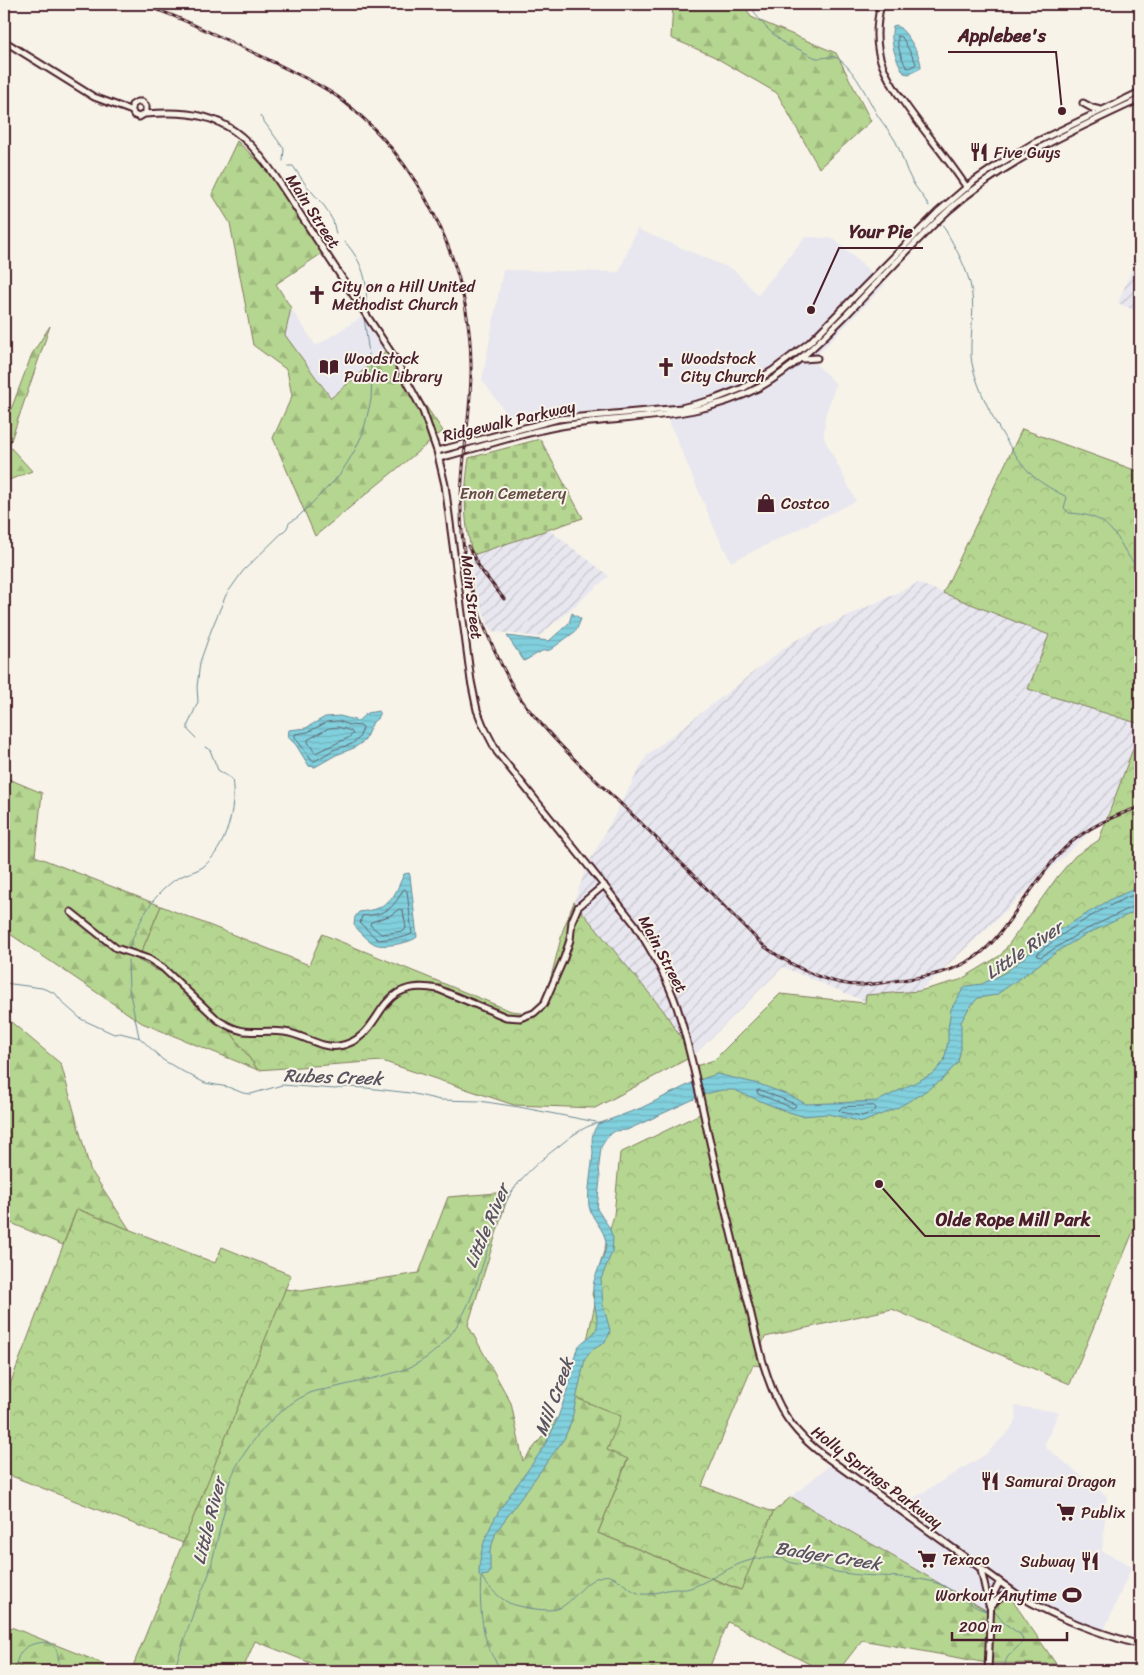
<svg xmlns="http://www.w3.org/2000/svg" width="1144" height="1675" viewBox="0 0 1144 1675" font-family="Sriracha,sans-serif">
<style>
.built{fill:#e8e7ef}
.industrial{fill:url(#industrial-furrows)}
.forest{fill:url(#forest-firs);stroke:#807a5e}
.cemetery{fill:url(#cemetery-stones);stroke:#807a5e}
.park{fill:url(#park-crowns);stroke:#807a5e}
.water{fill:url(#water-rules);stroke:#6b8996}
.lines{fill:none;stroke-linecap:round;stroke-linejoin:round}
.shore{stroke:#606672;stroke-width:1}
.stream{stroke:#6b8996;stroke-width:1}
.secondary-casing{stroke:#4a1f2b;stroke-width:9}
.secondary{stroke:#f7f3e8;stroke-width:5}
.rail-casing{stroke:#4a1f2b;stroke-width:3}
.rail{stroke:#f7f3e8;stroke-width:1;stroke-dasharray:4;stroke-linecap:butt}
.labels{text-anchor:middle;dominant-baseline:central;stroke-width:4;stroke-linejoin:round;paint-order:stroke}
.poi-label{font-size:16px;fill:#4a1f2b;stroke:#f7f3e8;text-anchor:start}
.street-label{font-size:16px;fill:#4a1f2b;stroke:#f7f3e8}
.park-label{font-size:16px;fill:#654d44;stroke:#f7f3e8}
.water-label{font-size:18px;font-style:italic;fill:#5a5460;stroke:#f7f3e8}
.leader{fill:none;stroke:#4a1f2b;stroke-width:2}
.callout-dot{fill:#4a1f2b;stroke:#f7f3e8;stroke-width:2}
.callout-label{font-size:18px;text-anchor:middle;font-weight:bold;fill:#4a1f2b;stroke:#f7f3e8;stroke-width:4;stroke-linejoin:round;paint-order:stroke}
</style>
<defs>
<pattern id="industrial-furrows" width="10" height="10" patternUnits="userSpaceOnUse" patternTransform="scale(1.25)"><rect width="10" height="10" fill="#e8e7ef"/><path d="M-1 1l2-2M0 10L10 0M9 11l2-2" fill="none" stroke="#c8c6cd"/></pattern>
<pattern id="forest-firs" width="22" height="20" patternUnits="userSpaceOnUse" patternTransform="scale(1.25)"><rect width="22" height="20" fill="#b5d690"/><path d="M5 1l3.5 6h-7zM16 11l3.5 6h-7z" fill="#9db77c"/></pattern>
<pattern id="cemetery-stones" width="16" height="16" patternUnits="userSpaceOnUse" patternTransform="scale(1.25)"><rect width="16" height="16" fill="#b5d690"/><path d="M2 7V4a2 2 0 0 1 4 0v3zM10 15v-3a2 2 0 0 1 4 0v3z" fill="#9db77c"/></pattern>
<pattern id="park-crowns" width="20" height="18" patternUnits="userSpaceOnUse" patternTransform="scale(1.25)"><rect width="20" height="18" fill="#b5d690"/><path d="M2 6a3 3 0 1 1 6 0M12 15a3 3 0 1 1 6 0" fill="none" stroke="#9db77c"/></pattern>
<pattern id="water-rules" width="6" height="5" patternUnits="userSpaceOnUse" patternTransform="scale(1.25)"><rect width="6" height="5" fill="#81d0dd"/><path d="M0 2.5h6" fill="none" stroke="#71b2be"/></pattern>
</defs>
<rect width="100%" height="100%" fill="#f7f3e8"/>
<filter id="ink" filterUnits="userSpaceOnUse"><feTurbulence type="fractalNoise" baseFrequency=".02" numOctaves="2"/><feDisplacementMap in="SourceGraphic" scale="10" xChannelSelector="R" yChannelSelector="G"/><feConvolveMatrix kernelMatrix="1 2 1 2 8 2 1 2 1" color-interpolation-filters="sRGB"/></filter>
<g filter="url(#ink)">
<!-- built -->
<path class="built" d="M637,229L734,270L758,295L805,237L833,238L885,285L812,360L836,384L825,416L824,438L856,501L731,562L715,530L663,407L615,409L522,419L506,413L482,380L503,270L619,272Z
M291,308L316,346L363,316L387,350L331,398L285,335Z
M1015,1406L1059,1412L1044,1446L1107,1496L1102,1551L1132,1566L1103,1633L1011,1591L987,1611L791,1497L831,1464L898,1512L909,1501L986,1454L1010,1430L1016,1419Z"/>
<!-- industrial -->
<path class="industrial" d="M1140,250V313L1118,303Z
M548,529L609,576L538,637L491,631L476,594L468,553L473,555Z
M918,583L1090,651L1140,724V756L1120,804L895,1014L783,967L693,1056L663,1010L574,902L586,868L647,755L792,642Z"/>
<!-- forest -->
<path class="forest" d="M673,4H744L751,17L836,53L871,121L819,168L777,93L713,56L671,38Z
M237,141L273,175L324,252L276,284L291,308L285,335L331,398L387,350L443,431L315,536L273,438L292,396L287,370L253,345L230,223L212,194Z
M50,326L9,446L32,471L4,482V428L32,354Z
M4,777L42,793L35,856L161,906L138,960L169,976L225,1024L258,1070L142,1023L4,930Z
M4,1016L61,1064L90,1169L130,1230L77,1209L63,1245L4,1220V1081L7,1073L4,1071Z
M509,1192L468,1325L511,1403L523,1461L574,1397L621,1415L628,1458L598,1533L740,1590L773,1512L791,1497L987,1611L1008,1594L1056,1664L1099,1671H1056V1664L987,1663L862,1640L838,1671H823L728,1622L708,1671H331L255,1641L242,1671H131L285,1289L301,1291L419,1273L448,1197Z
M11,1627L114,1668L122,1671H4V1646Z"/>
<!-- cemetery -->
<path class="cemetery" d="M540,439L583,518L473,555C463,523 464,491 469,458Z"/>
<!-- park -->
<path class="park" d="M1022,429L1140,472V724L1028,689L1049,635L943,593Z
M1140,730V1215L1070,1384L892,1309L765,1337L759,1351L763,1366L753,1365L702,1486L773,1512L741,1590L598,1533L628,1459L607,1450L621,1416L574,1397L576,1351L586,1345L595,1304L592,1294L614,1215L620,1153L706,1111L696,1066L714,1060L780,994L865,1003L866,995L919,991L960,980L1001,955L1058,876L1075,856L1099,840Z
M574,902L663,1010L693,1056L595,1108L514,1105L382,1061L258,1070L225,1024L169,976L138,960L161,906L309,965L322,934L511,1011L528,1013L541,1001L551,977L563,930Z
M77,1209L215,1263L222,1247L291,1275L183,1543L4,1473V1400Z"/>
<!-- water -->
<path class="water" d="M896,25C906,30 922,57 921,68L909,74L904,73C896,60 889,42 893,26Z
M572,613L581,619L576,631L550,650L542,651L524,661L507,636L549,641L569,623Z
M379,711V717L373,722L364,741L354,748L336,755L315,767L309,766L296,745L288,737L289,730L306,728L325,717L340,716L358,721L367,713Z
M409,873L410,876L417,937C411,943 382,948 375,944C367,940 359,931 354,925L355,917L359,912C391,908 392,901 404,874Z
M1140,887V909L1083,936L1061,949L996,995L978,998L969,1008L961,1022V1048L958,1062L942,1080L921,1094L899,1107L863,1122L828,1114L802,1116L782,1110L734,1090H722L705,1094L627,1130L615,1131L608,1136L601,1147L599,1165L600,1179L597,1209L609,1227L613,1238L612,1252L601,1279L603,1305L610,1330L609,1335L604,1343L592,1350L585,1359L571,1423L564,1439L496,1532L490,1551V1572L488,1575L481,1576L479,1575C478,1516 531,1478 553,1429C560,1413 566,1395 570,1379C573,1369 573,1358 577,1349C581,1340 594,1337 597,1327C599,1319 592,1299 593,1286C595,1272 607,1254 606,1243C605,1229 591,1219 589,1206C587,1193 592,1167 593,1153C593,1147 591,1140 593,1134C594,1130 596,1127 598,1124L641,1108L696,1081L717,1074L759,1084L791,1096L806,1104L878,1101L934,1073L944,1061L948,1041V1029L951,1009L963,989L967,986L982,984L1006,972L1056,932L1113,898Z"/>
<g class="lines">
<!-- shore -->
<path class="shore" d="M898,36L902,37L916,63L915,65L909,68L906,67C902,58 896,46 898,36Z
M339,721L349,725L362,726L363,728L359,738L352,744L333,750L315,761H312L295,737V734L308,732L327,722Z
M329,728L338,727L351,731L353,734L348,738L315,753L308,742V740Z
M405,889L407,891L412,934L404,937L378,940L360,923L362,916C385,914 392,911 403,890Z
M1140,892C1103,907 1069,928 1038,953L1037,956L1041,957L1081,932L1136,905H1140
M400,909L403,911L406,928L404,931L381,934L370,925L371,922L389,916Z
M760,1090L795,1104L796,1106L793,1108L758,1094L757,1091Z
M874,1106L876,1108L875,1111L862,1116L841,1112L839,1110L842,1107Z"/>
<!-- stream -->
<path class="stream" d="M750,4C759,23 772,34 788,46C798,47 807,55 817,58C824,59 832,54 839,59C858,74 866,96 878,116C884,125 891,133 896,142C902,154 905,169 912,181C917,190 924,197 929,206
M260,116L284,149L283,161
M288,166H293L306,185L325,207L333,221L336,234
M942,224C953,243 964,262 970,283C976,307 970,331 971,356C973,387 1011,456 1034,477C1044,485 1055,491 1067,497L1064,508L1069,513C1086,514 1101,517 1112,531C1114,534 1117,536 1119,540C1125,551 1130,560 1140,569
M345,242C362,261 370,283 365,308
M196,738L188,730V725L198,702L197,687L200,662L212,628L226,595L243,571L287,528L289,523L298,517L339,476L354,452L363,433L371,400L372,377L364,317
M130,948V945C138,924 149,902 166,887C171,883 176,878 182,876C188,873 197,871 203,867C226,848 237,808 232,779L218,770L210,750L205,747
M128,960L129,989L139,1037
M4,983L42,988L55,993L64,1004L81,1019L114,1034L120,1033L140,1038L163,1060L182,1071L205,1083L228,1087L243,1093L251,1094L282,1085L335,1089L347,1087L367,1088L410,1093L440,1100L479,1101L519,1107L596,1122
M481,1577C479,1597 481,1632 490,1651C493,1658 498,1665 502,1671
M482,1577C485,1585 501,1599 509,1603C519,1607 547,1612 557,1609C573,1604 583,1580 602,1576C620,1572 628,1597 649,1594C658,1593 667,1589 675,1589C681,1589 685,1590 690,1588C716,1579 738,1558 767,1558C771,1558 777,1558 782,1558C785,1559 788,1562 792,1563C799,1565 807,1564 814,1566C824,1568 833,1572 843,1573C873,1578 904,1574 933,1582C953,1587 966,1606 986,1611
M993,1611L995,1612L1004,1623L1021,1635L1023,1640C1016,1653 1003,1653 1005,1671
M14,1671C16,1665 17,1658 21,1652C25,1647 31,1644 38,1643C58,1639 59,1655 59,1671
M171,1671L175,1667L196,1605L209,1574L225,1508C224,1491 234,1468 244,1454C261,1429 281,1406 310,1393C317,1390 325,1390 332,1388C357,1382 383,1377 406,1369C481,1336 475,1256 510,1195C523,1173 545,1157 564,1142C571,1136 591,1122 601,1123
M1120,1671L1133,1670L1140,1667"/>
<!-- secondary casing -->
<g class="secondary-casing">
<path id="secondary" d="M881,4C876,24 875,45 882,64C888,81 898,94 907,107C927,135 949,160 967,188
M4,41L94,97L132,111L134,115L139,117L146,113V106L142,102H137L132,105V111
M1083,103L1092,108L1101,110
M145,114C210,109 238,122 275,176L394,357L423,411L437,451L445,485L471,681L477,710L483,725L497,752L634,923C651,949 667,978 677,1007C690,1047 698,1088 707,1129C719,1184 732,1239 746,1294C756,1332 762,1372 780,1406C790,1426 805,1441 822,1454L1018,1595C1059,1619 1095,1632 1140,1645
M803,359L817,358
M437,451L558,419L681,408L712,400L743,388L772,371L810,342L938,212L974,181L999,164L1034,143L1140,92
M439,458C479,448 520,433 561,426C632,414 693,422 760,387C794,368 820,341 847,314C881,279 914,242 950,209C1006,160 1074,130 1140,99
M71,912L116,948L149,959L163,968L218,1020C246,1038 255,1029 284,1032C303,1034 320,1049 339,1046C387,1038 371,976 438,989L506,1017L520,1018L534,1013L544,1004L564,958L570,940L572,921L578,907L604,885
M981,1570L989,1605
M990,1607C998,1598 1003,1593 1016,1595
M988,1671L991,1599L999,1583"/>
</g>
<!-- secondary -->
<use href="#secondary" class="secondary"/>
<!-- rail casing -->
<g class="rail-casing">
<path id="rail" d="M138,4C166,11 191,24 218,36C244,48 270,60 295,73C310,80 325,88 338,97C419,158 470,263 471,364C472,409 462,454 461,499C460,543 469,590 486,631C495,652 505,673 516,692C524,704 533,715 543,726C573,761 609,792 643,825C684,865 724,907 765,947C792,966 829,986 863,985C878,984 893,981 908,979C933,976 962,969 982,952C997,940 1007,923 1018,908C1031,891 1043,873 1057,856C1079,831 1109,817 1140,807
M468,546L481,570L504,599"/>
</g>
<!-- rail -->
<use href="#rail" class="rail"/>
</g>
</g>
<!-- icons -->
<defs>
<g id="restaurant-bare" transform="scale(1.5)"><path d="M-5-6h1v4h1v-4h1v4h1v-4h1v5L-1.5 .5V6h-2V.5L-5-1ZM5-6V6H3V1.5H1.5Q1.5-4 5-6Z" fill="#4a1f2b" stroke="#f7f3e8" stroke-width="2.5" paint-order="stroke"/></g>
<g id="church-bare" transform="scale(1.5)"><path d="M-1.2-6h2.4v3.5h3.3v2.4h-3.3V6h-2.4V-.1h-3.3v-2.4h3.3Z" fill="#4a1f2b" stroke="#f7f3e8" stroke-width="2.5" paint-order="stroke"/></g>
<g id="library-bare" transform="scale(1.5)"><path d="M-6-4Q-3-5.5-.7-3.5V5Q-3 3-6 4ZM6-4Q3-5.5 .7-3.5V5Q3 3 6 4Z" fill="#4a1f2b" stroke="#f7f3e8" stroke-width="2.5" paint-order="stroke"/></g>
<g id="shop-bare" transform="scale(1.5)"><path d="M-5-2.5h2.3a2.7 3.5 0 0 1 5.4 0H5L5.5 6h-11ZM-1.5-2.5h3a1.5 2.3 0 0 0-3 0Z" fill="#4a1f2b" stroke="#f7f3e8" stroke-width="2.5" paint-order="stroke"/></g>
<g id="supermarket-bare" transform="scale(1.5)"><path d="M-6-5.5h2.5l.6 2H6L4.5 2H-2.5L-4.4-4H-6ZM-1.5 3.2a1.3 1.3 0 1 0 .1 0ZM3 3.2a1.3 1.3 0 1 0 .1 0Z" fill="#4a1f2b" stroke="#f7f3e8" stroke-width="2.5" paint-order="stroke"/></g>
<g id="stadium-bare" transform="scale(1.5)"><path d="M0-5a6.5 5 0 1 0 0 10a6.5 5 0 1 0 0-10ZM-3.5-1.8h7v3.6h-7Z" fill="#4a1f2b" stroke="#f7f3e8" stroke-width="2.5" paint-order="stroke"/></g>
</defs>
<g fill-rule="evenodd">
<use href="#restaurant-bare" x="979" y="152"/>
<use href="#church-bare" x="317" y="295"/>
<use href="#library-bare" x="329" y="367"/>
<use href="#church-bare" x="666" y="367"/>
<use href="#shop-bare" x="766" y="503"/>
<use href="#restaurant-bare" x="990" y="1481"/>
<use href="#supermarket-bare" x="1066" y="1512"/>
<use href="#supermarket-bare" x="927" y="1559"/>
<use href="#restaurant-bare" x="1090" y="1561"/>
<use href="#stadium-bare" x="1072" y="1595"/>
</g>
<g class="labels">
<!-- poi labels -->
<g class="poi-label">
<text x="994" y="152">Five Guys</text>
<text x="332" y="286">City on a Hill United<tspan x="332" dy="18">Methodist Church</tspan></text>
<text x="344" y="358">Woodstock<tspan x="344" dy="18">Public Library</tspan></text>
<text x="681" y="358">Woodstock<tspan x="681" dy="18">City Church</tspan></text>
<text x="781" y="503">Costco</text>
<text x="1005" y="1481">Samurai Dragon</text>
<text x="1081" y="1512">Publix</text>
<text x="942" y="1559">Texaco</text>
<text x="1075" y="1561" text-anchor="end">Subway</text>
<text x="1057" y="1595" text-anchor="end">Workout Anytime</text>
</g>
<!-- street labels -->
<g class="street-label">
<text transform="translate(313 211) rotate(57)">Main Street</text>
<text transform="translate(509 421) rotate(-13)">Ridgewalk Parkway</text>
<text transform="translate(472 597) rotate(83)">Main Street</text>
<text transform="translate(663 954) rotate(62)">Main Street</text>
<text transform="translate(877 1477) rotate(37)">Holly Springs Parkway</text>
</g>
<!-- park labels -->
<g class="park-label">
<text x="513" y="493">Enon Cemetery</text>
</g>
<!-- water labels -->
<g class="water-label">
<text transform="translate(1024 950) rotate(-34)">Little River</text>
<text transform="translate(333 1077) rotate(2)">Rubes Creek</text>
<text transform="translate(487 1226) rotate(-67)">Little River</text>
<text transform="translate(554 1397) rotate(-70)">Mill Creek</text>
<text transform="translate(209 1521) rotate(-76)">Little River</text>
<text transform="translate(828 1556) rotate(9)">Badger Creek</text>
</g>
</g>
<!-- callouts -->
<path class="leader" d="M1062 111L1056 52H948M811 310L839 248H923M879 1184L925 1236H1100"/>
<g class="callout-dot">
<circle cx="1062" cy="111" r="5"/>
<circle cx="811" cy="310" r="5"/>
<circle cx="879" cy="1184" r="5"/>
</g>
<g class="callout-label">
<text x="1002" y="42">Applebee's</text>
<text x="881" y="238">Your Pie</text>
<text x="1013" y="1226">Olde Rope Mill Park</text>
</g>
<!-- margin -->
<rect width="1144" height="1675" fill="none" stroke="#f7f3e8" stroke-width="20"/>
<rect x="10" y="10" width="1124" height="1655" fill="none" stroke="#4a1f2b" stroke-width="2" filter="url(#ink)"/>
<!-- scale -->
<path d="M952 1632v8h115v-8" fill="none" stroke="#4a1f2b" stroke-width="2.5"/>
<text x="959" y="1632" font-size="15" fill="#4a1f2b" stroke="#f7f3e8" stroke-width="4" paint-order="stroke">200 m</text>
</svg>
